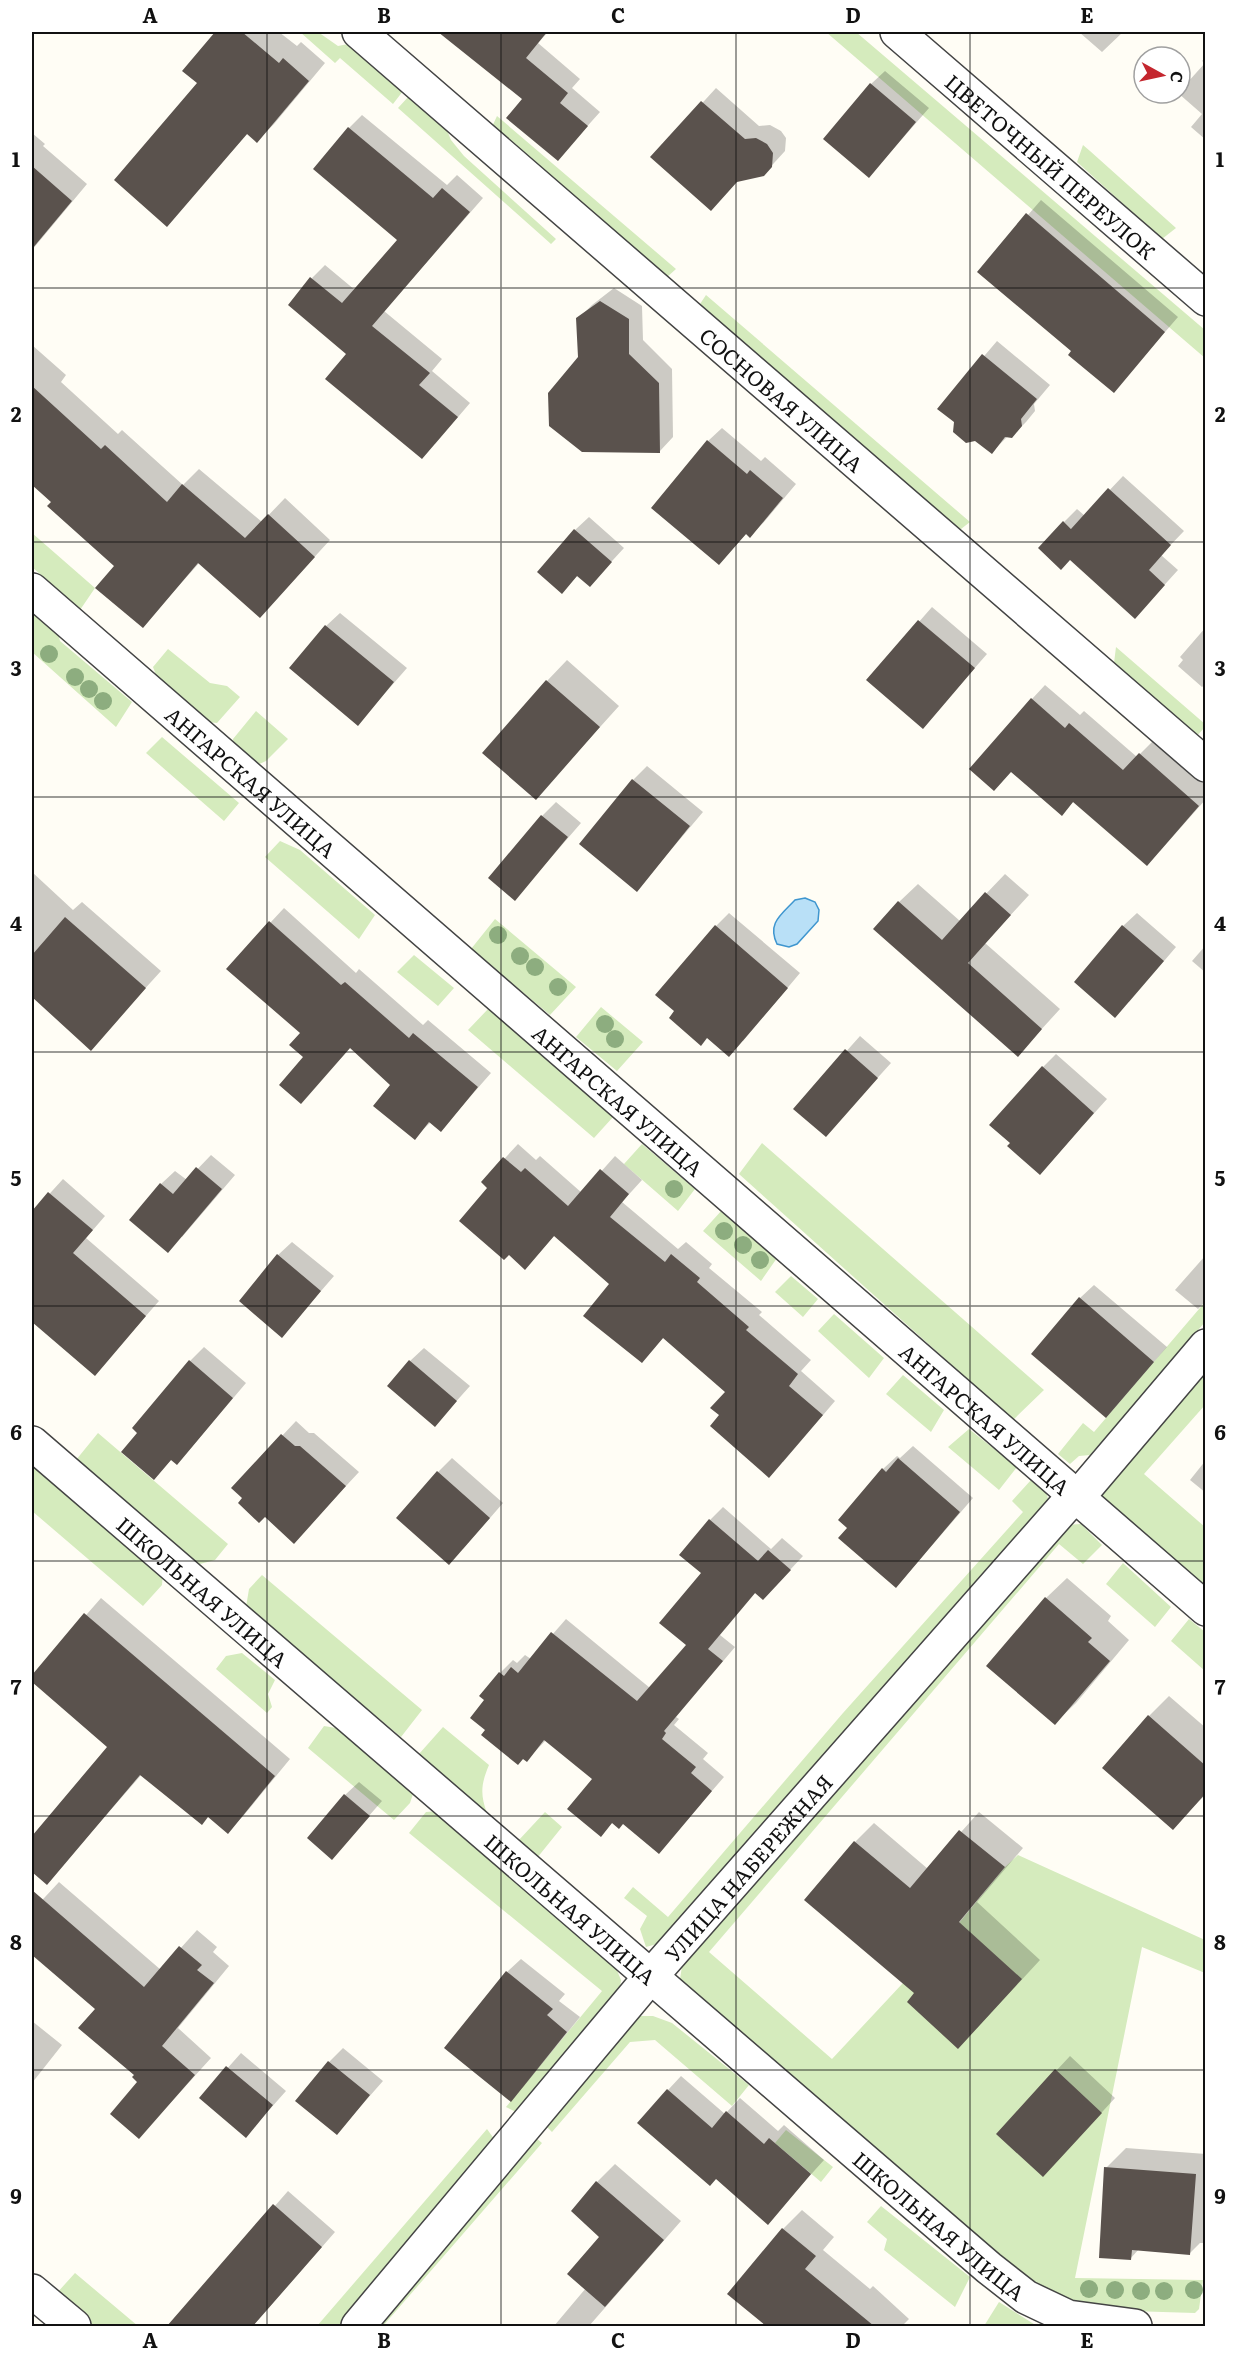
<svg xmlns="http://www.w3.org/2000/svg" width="1237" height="2358" viewBox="0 0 1237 2358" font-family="Literata,serif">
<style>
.green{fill:#d5ebbd}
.water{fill:#b9e0f7;stroke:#3f96cf;stroke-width:1.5}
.shadow{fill:#0003}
.building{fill:#5a524d}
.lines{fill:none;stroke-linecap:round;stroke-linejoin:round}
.minor-casing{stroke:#444;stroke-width:36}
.minor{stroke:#fff;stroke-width:33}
.tree{fill:#8dad7f}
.grid{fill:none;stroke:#111;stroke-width:1.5;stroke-opacity:0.55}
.labels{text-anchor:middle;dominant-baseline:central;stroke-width:6;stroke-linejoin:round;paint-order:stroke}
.street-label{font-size:21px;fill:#111;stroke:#fff}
.neatline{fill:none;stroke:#111;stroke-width:2}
.grid-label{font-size:20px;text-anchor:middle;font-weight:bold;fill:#111}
</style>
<rect width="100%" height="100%" fill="#fffdf5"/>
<!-- green -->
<path class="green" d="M300,32H318L338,46L348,44L403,91L393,104L340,58L335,63Z
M826,32H856L1205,330V358Z
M409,96L446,128L451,140L464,156L556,239L551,244L398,108Z
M497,116L676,269L666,278L491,129Z
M1083,145L1090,151L1176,228L1162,239L1077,162Z
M706,295L970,522L961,529L950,525L698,307Z
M32,533L95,588L80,610L32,567Z
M32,608L57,629L60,641L132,702L116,727L32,652Z
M1116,647L1205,724V727L1195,738L1114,663Z
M168,649L210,683L227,686L240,697L217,723L208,722L158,680L153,667Z
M256,711L288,739L266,761L255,766L234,747L233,739Z
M162,737L239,803L224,821L146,753Z
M280,841L300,850L375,915L359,939L265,857Z
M495,919L576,987L550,1015L471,949Z
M414,955L454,988L438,1006L397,972Z
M601,1007L643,1042L617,1071L576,1037Z
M488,1009L613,1117L594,1138L468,1030Z
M762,1143L1044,1390L1013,1420L739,1174Z
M642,1144L695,1189L678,1211L624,1164Z
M722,1210L777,1258L761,1281L703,1231Z
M791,1276L818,1299L803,1317L775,1292Z
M1205,1302V1322L1090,1455L1079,1456L1070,1464L1058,1454L1083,1423L1094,1432Z
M834,1314L884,1358L869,1378L818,1331Z
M1205,1363V1405L1144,1474L1205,1527V1592L1104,1503L1101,1488Z
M903,1375L944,1410L931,1432L886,1394Z
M969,1429L1017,1467L999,1490L948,1447Z
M98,1433L228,1544L215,1560L196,1565L76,1460Z
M32,1460L163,1572L162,1585L143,1606L32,1511Z
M1031,1480L1046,1492L1049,1502L664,1942L646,1947L640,1929L647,1916L624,1898L633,1887L668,1917L843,1713L1023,1512L1012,1501Z
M1081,1524L1102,1545L1083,1564L1059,1544L709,1952L832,2059L959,1923L1005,1867L1018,1855L1205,1940V1973L1142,1947L1075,2278L1203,2280L1199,2309L1195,2313L1098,2310L1076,2303L1046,2289L1016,2269L689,1994L680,1979L683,1960L1065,1525Z
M1123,1563L1171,1607L1155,1627L1106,1584Z
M262,1575L422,1710L401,1737L246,1607L249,1589Z
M1189,1619L1205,1632V1671L1171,1641Z
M242,1653L275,1680L268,1694L272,1707L267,1713L216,1669L226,1656Z
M324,1726L336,1728L414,1791L410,1803L394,1820L308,1748Z
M443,1727L489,1765C481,1784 480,1794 487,1813L419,1754Z
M438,1811L616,1968L621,1980L619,1995L520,2114L506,2107L602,1991L409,1833L426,1812Z
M545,1812L562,1827L537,1858L518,1841Z
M636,2016H653L672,2023L749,2085L732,2106L655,2040L630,2042L552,2132L542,2122Z
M487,2129L497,2143L342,2326H317Z
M786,2130L833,2167L821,2182L775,2143Z
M530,2133L542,2143L383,2326H368Z
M881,2206L970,2277L955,2307L884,2250L887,2239L867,2222Z
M75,2273L138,2326H94L56,2294Z
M999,2302L1037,2326H984Z"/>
<!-- water -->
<path class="water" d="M805,898L815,902L819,910L818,921L797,944L789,947L777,944C767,923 781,915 795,900Z"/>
<!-- shadow -->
<path class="shadow" d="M217,32H279L297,46L301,42L325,63L274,124L257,141L248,133L167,224L199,83L184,71Z
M441,32H548L538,43L580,79L572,88L600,112L558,159L524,99Z
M1079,32H1123L1102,52Z
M1206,57V140L1191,127L1202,114L1178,93L1205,63L1202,61Z
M885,71L929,108L882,162L871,84Z
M716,88L759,126L770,125L781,131L786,138L785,151L764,174L653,157Z
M362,115L447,185L457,175L483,198L384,311L442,359L432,371L470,403L435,444L348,353L312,278L325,265L355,290L399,239L349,128Z
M32,133L45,144L43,146L87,184L32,250Z
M1041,200L1178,317L1114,391L1073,351L979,271Z
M614,288L642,306L643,340L672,369L673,437L660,451L579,357L578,319L592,305Z
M997,341L1050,385L1034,404L1035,411L1026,422L1012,436H1008L992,452L939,409Z
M32,345L66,375L61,382L118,434L122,430L183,485L199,469L262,522L285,498L330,540L276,599L200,562L143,626L116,566L32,483Z
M722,428L761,461L765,457L796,484L764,522L750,536L747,533L719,563L708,441Z
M1123,476L1184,531L1161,555L1178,570L1148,603L1064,522L1077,509L1085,516Z
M589,517L624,548L590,585L578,575L562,592L575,530Z
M932,607L987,654L923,727L868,680Z
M340,613L407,668L358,724L326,626Z
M1206,627V684L1202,687L1178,666L1183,660L1180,657Z
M567,660L619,706L536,798L547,681Z
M1045,685L1080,715L1084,711L1137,757L1154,740L1206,786V799L1160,851L1074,801L1062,814L1012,771L1032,699Z
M647,766L703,812L637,890L633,780Z
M556,802L581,823L515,899L542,816Z
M32,872L73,910L82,902L161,971L91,1048L32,995Z
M1005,874L1029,895L985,943L1060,1009L1018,1055L899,902L918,884L960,921Z
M284,908L356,973L359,969L423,1025L428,1020L491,1073L441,1130L431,1122L414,1138L392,1084L351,1047L301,1102L305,1057L302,1033L228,968Z
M729,913L800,973L743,1041L716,926Z
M1137,913L1176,947L1129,1002L1123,926Z
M1206,945V973L1192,961Z
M860,1036L891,1063L826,1135L795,1109Z
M1056,1054L1107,1099L1053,1159L1043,1067Z
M518,1144L536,1160L540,1156L582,1193L615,1156L642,1180L622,1202L678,1249L686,1242L712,1264L709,1268L762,1312L759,1315L811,1360L801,1371L835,1401L783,1462L721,1415L727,1391L664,1337L642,1361L612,1284L555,1235L525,1268L489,1188L483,1182Z
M211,1155L235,1175L182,1237L161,1184L175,1171L187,1180Z
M63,1179L105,1216L86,1238L159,1301L95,1374L32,1320V1213Z
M292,1242L334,1276L282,1336L278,1255Z
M1205,1256L1206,1301L1198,1309L1175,1290Z
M1094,1285L1167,1347L1106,1416L1080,1298Z
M204,1347L246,1383L190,1449L172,1459L154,1478L190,1361Z
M424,1348L470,1386L435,1425L410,1361Z
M296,1421L309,1433H314L359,1472L307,1528L244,1498L233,1488Z
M913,1446L973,1498L909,1572L849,1527L883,1469L897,1456L900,1458Z
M452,1458L503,1503L463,1549L438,1472Z
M1206,1460V1493L1190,1480Z
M723,1507L771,1549L782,1538L803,1556L776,1585L756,1592L720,1635L735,1647L676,1717L679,1719L674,1725L708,1753L703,1759L724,1777L659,1852L624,1823L613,1822L600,1835L594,1778L546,1740L527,1760L487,1730L486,1700L500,1673L513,1660L517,1663L525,1655L531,1659L566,1619L650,1688L688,1645L703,1573L710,1520Z
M1067,1578L1111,1616L1108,1621L1129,1640L1076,1703L1055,1723L988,1666L1046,1598Z
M101,1598L290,1759L244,1815L228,1832L209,1816L142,1774L47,1883L32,1870V1839L110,1747L32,1680V1677Z
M1169,1696L1206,1728V1794L1173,1828L1149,1716Z
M359,1782L382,1801L332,1858L345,1795Z
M979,1812L1023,1848L977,1902L1040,1960L977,2028L855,1842L874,1823L928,1869Z
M59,1882L161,1970L197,1930L217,1947L213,1952L229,1966L178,2028L211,2058L155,2120L140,2082L97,2009L32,1953V1911Z
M521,1959L565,1994L559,2001L580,2017L524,2086L511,2100L507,1972Z
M32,2021L62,2045L32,2083Z
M343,2048L383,2081L337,2133L329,2062Z
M241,2053L286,2091L246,2136L201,2098Z
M1070,2056L1115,2098L1057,2161L998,2133Z
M681,2076L725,2114L740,2098L778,2131L784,2125L824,2160L768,2222L717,2178L668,2090Z
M1126,2148L1206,2154V2243H1200L1190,2253L1139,2249L1130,2259L1106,2168Z
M615,2164L681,2221L589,2326H554L586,2288L601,2237L597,2182Z
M288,2191L335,2232L253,2326H209L186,2307Z
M802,2210L834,2237L823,2250L870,2289L873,2286L909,2319L902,2326H768L729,2294L783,2229Z"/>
<!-- building -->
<path class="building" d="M215,32H242L279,63L283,58L309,81L257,143L247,134L167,227L114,180L197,83L182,71Z
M438,32H547L526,58L568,93L560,103L588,126L558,161L506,118L522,99Z
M870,83L916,122L869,178L823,139Z
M701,101L745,139L756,138L767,144L773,153L772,167L764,176L737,182L711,211L650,157Z
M348,127L433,198L442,188L470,212L372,326L430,373L419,385L458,417L422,459L325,379L346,354L288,305L310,277L342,303L397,240L313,169Z
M32,166L72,201L32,249Z
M1026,213L1165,332L1114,393L1068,355L1071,351L977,272Z
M600,301L629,319V354L659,383L660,453L582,452L549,426L548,393L578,357L576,318Z
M982,354L1037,399L1021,419L1022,426L1012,438L1005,437L992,454L975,441L966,443L953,432L954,422L937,409Z
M32,386L101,449L105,445L167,502L182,484L245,538L268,514L315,557L260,618L198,563L143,628L95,588L114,566L47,506L51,502L32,485Z
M707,440L747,474L750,470L783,498L750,538L746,534L719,565L651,508Z
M1108,488L1171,545L1149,570L1165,585L1135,619L1070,560L1061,570L1038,548L1063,521L1071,529Z
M574,529L612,562L590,587L577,576L562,594L537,572Z
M918,620L975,668L923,729L866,680Z
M325,625L394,682L358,726L289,668Z
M546,680L600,727L536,800L482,753Z
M1031,698L1065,728L1069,723L1123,770L1139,753L1199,806L1147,866L1073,802L1062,816L1011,772L994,791L969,769Z
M632,779L690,826L637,892L579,844Z
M541,815L568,837L515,901L488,878Z
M985,892L1011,915L968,963L1042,1029L1018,1057L873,929L898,901L942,940Z
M65,917L146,988L91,1051L32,997V955Z
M269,921L341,985L345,982L409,1038L413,1033L478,1087L441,1132L429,1122L415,1140L373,1106L390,1085L350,1048L301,1104L279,1085L303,1057L289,1045L300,1033L226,969Z
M715,925L788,988L729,1057L707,1038L701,1046L669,1018L674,1011L655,995Z
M1122,925L1164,961L1115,1018L1074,982Z
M845,1049L878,1078L826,1137L793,1109Z
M1042,1066L1094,1113L1040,1175L1007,1146L1010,1143L989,1125Z
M503,1157L521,1172L525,1168L568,1206L600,1169L629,1194L610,1217L665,1262L671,1254L700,1278L697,1282L749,1327L746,1330L798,1374L789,1386L823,1415L769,1478L710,1426L719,1415L710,1408L725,1392L663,1338L642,1363L583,1316L609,1284L554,1236L525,1270L509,1255L504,1260L459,1221L487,1188L481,1182Z
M196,1167L222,1189L168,1253L129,1220L160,1183L173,1194Z
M48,1192L93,1230L73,1253L146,1316L95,1376L32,1322V1211Z
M277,1254L321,1291L282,1338L239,1301Z
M1079,1297L1154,1362L1106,1418L1031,1354Z
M189,1360L233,1398L177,1465L171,1460L154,1480L121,1452L137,1433L132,1428Z
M409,1360L457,1401L435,1427L387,1386Z
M281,1434L295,1446H300L346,1486L294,1544L265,1517L259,1523L238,1503L242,1498L231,1488Z
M898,1458L960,1512L896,1588L838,1538L847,1528L838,1520L882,1468L886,1472Z
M437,1471L490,1518L449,1565L396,1518Z
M709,1519L758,1561L768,1550L791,1570L763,1600L755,1593L708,1649L723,1661L664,1731L666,1733L662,1739L696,1767L691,1773L712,1791L659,1854L623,1824L619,1829L612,1823L601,1837L567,1809L592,1779L544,1740L527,1762L523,1759L518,1765L481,1735L485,1730L470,1718L484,1700L479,1696L499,1672L504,1676L511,1667L518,1673L551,1632L637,1701L686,1645L659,1623L701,1573L679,1555Z
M1045,1597L1092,1638L1088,1642L1110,1661L1055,1725L986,1666Z
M84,1613L275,1776L228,1834L208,1817L202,1825L140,1775L47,1885L32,1872V1836L107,1747L32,1682V1675Z
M1148,1715L1206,1766V1793L1173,1830L1102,1768Z
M344,1794L370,1816L332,1860L307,1838Z
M959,1830L1005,1867L959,1922L1022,1979L958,2049L907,2002L914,1993L804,1900L854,1841L910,1888Z
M32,1890L144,1987L179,1946L202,1965L197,1970L214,1983L162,2046L195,2075L139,2139L110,2114L137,2082L132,2077L134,2075L78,2028L95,2009L32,1955Z
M506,1971L553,2009L547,2015L567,2032L511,2102L444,2048Z
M328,2061L370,2095L337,2135L295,2101Z
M226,2066L273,2105L246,2138L199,2098Z
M1055,2069L1102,2113L1043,2177L996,2134Z
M667,2089L712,2128L726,2111L764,2144L769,2138L811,2174L768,2225L716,2179L710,2186L637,2123Z
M1104,2167L1196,2174L1190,2255L1132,2250L1131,2260L1099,2258Z
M596,2181L664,2240L605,2307L567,2274L599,2237L571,2211Z
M273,2204L322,2247L253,2326H167Z
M782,2228L816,2256L805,2269L874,2326H766L727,2294Z"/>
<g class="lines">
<!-- minor casing -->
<g class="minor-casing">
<g id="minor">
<path id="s1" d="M359,32L1206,765"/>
<path id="s2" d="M897,32L1206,299"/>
<path id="s3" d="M32,590L1206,1609"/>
<path id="s4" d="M32,1443L989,2268L1026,2297L1068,2317L1135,2326"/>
<path d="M1077,1498L1206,1346"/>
<path d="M32,2291L74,2326"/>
<path id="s5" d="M358,2326L651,1976L1074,1496"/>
</g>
</g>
<!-- minor -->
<use href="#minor" class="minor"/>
</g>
<!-- trees -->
<g class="tree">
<circle cx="49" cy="654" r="9"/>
<circle cx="75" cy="677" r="9"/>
<circle cx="89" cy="689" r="9"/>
<circle cx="103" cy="701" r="9"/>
<circle cx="498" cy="935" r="9"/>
<circle cx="520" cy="956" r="9"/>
<circle cx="535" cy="967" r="9"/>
<circle cx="558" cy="987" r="9"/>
<circle cx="605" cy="1024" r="9"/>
<circle cx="615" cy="1039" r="9"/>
<circle cx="674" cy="1189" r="9"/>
<circle cx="724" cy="1231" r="9"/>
<circle cx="743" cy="1245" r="9"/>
<circle cx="760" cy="1260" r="9"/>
<circle cx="1089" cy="2289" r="9"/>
<circle cx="1115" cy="2290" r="9"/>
<circle cx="1194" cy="2290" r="9"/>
<circle cx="1141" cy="2291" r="9"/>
<circle cx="1164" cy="2291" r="9"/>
</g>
<!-- grid -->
<path class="grid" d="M267,32V2326M501,32V2326M736,32V2326M970,32V2326M32,288H1206M32,542H1206M32,797H1206M32,1052H1206M32,1306H1206M32,1561H1206M32,1816H1206M32,2070H1206"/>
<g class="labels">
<!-- street labels -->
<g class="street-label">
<text stroke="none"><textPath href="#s2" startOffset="204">ЦВЕТОЧНЫЙ ПЕРЕУЛОК</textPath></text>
<text stroke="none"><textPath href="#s1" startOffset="560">СОСНОВАЯ УЛИЦА</textPath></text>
<text stroke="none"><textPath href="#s3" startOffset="291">АНГАРСКАЯ УЛИЦА</textPath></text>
<text stroke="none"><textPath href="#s3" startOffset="777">АНГАРСКАЯ УЛИЦА</textPath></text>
<text stroke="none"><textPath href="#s3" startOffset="1263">АНГАРСКАЯ УЛИЦА</textPath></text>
<text stroke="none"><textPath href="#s4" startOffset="226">ШКОЛЬНАЯ УЛИЦА</textPath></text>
<text stroke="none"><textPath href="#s5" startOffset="602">УЛИЦА НАБЕРЕЖНАЯ</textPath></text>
<text stroke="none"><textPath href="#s4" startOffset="712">ШКОЛЬНАЯ УЛИЦА</textPath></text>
<text stroke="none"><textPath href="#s4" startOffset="1198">ШКОЛЬНАЯ УЛИЦА</textPath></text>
</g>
</g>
<!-- border -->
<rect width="1237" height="2358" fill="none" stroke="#ffffff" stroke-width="66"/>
<!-- north arrow -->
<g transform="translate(1162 75) rotate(98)"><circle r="28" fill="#ffffff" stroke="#a0a0a0" stroke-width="1.5"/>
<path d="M0-4.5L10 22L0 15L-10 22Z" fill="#c4262e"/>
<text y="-9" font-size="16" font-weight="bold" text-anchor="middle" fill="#111111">С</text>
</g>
<rect x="33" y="33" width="1171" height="2292" class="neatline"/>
<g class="grid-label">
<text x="150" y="23">A</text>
<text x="384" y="23">B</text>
<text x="618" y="23">C</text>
<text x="853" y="23">D</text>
<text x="1087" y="23">E</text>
<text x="16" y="167">1</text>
<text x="1220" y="167">1</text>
<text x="16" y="422">2</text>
<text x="1220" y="422">2</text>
<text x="16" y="676">3</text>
<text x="1220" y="676">3</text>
<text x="16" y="931">4</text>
<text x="1220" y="931">4</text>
<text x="16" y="1186">5</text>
<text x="1220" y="1186">5</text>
<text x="16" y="1440">6</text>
<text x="1220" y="1440">6</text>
<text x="16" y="1695">7</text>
<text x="1220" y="1695">7</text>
<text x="16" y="1950">8</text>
<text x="1220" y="1950">8</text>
<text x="16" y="2204">9</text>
<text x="1220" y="2204">9</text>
<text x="150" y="2348">A</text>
<text x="384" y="2348">B</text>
<text x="618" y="2348">C</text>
<text x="853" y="2348">D</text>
<text x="1087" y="2348">E</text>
</g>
</svg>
